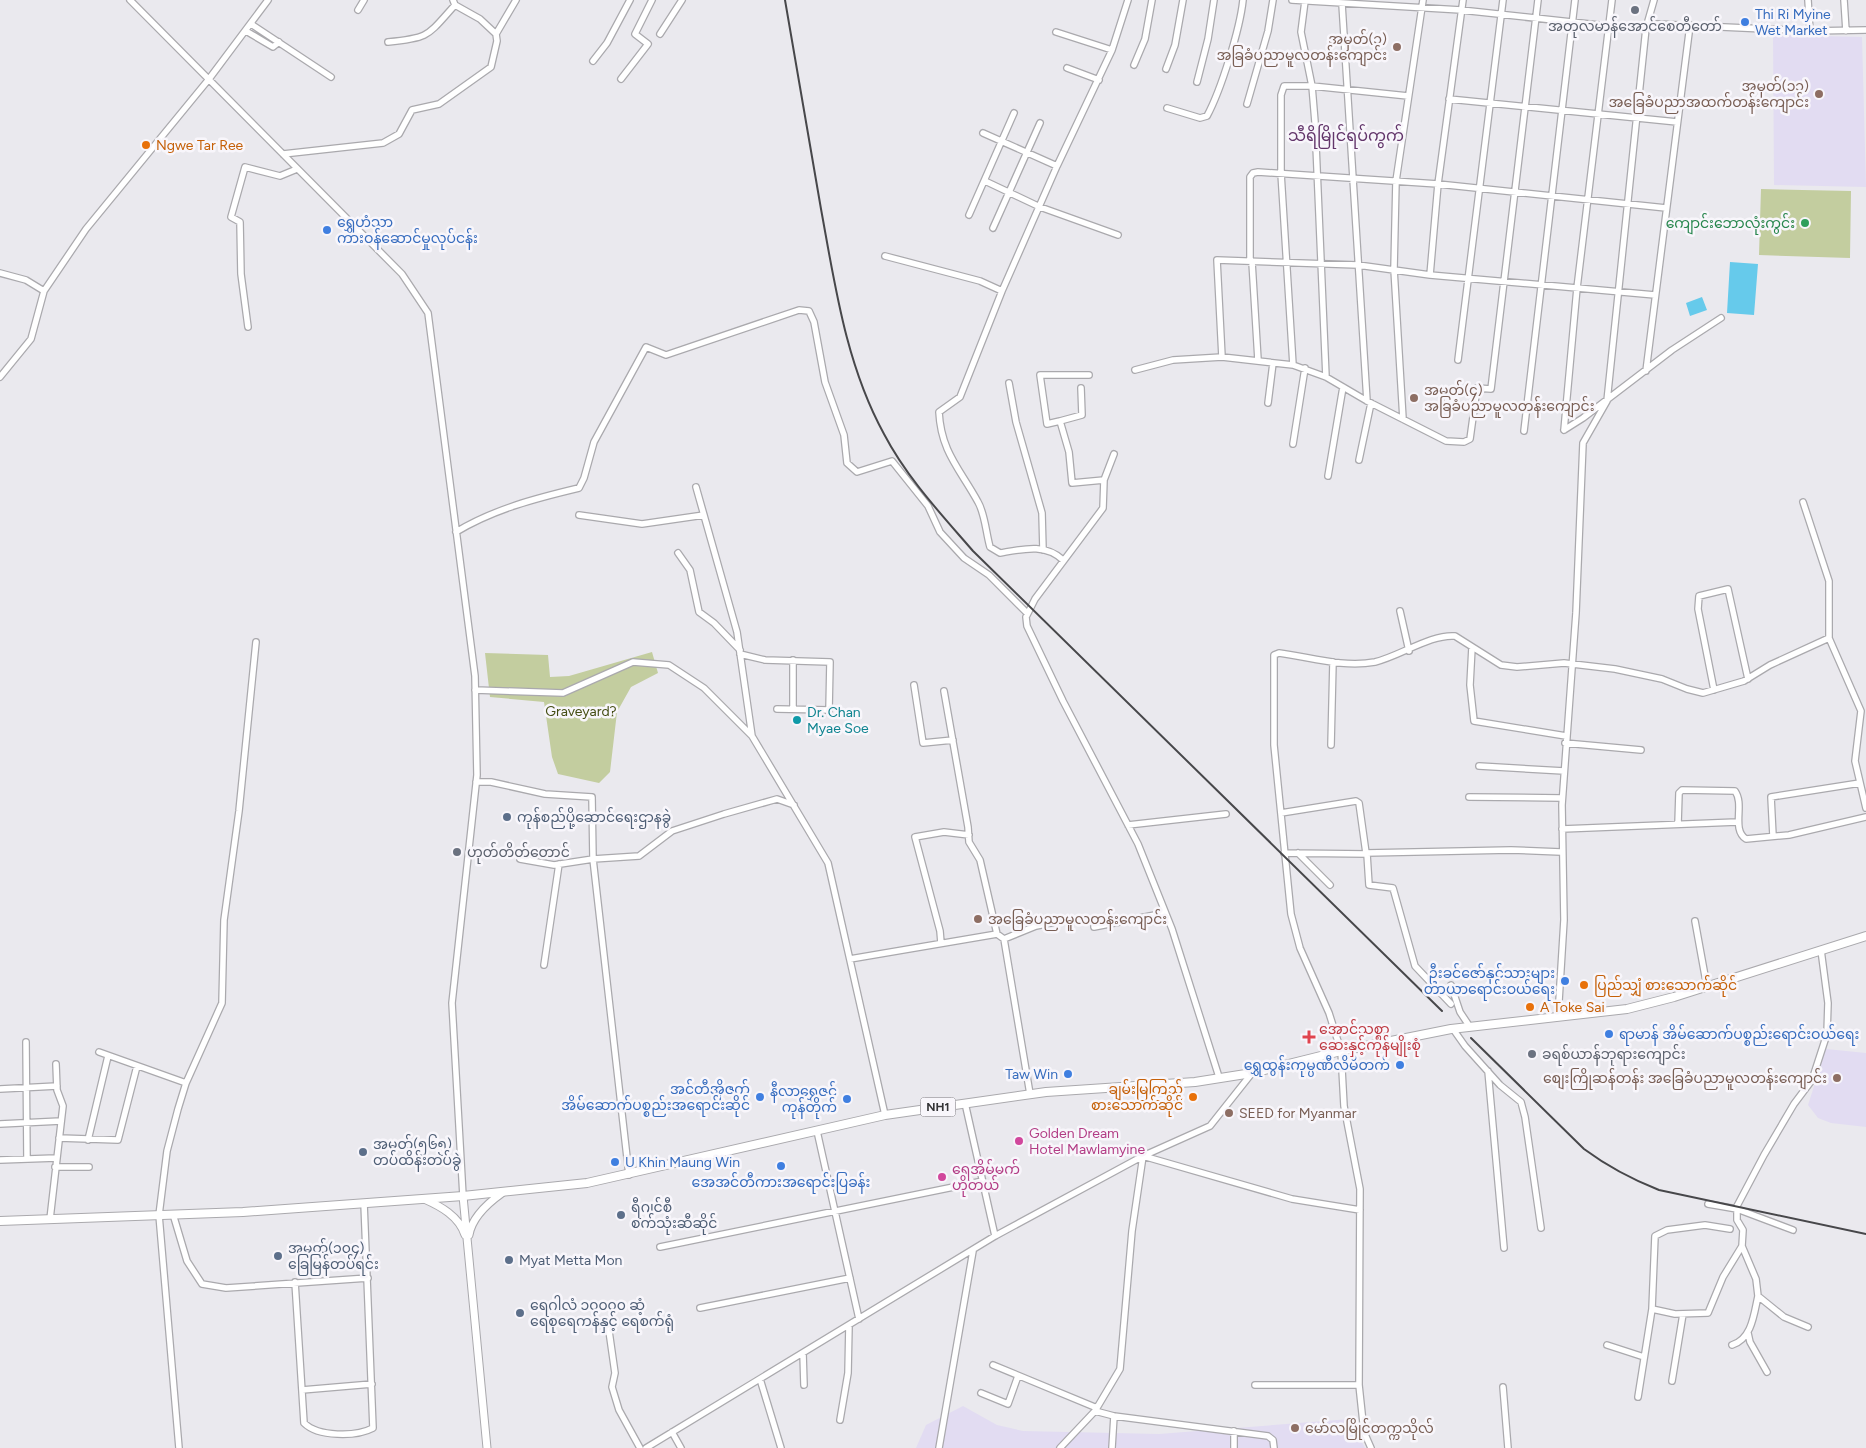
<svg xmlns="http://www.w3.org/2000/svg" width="1866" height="1448" viewBox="0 0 1866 1448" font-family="Figtree,'Noto Sans Myanmar',sans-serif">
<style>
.education{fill:#e2dcf2}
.green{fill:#c3cd9f}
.water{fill:#66caeb}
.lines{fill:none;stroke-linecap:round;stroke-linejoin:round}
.minor-casing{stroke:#aaa9ad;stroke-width:8}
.major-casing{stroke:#aaa9ad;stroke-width:9}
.highway-casing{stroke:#aaa9ad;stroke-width:10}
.minor{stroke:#fff;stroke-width:5.5}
.major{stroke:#fff;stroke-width:7}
.highway{stroke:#fff;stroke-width:8}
.rail{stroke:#47474a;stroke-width:2}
.worship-dot{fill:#6b7280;stroke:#f8f6fb;stroke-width:2}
.shop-dot{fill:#3f7fe0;stroke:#f8f6fb;stroke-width:2}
.education-dot{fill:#8d6e63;stroke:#f8f6fb;stroke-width:2}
.food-dot{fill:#e8710a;stroke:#f8f6fb;stroke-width:2}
.leisure-dot{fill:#2e9e5b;stroke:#f8f6fb;stroke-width:2}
.culture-dot{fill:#0f9aa8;stroke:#f8f6fb;stroke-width:2}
.service-dot{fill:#5c6f8a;stroke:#f8f6fb;stroke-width:2}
.health-dot{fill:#e0444e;stroke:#f8f6fb;stroke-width:2}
.hotel-dot{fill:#d1479c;stroke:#f8f6fb;stroke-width:2}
.labels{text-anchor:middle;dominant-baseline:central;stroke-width:5;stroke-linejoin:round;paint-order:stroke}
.shield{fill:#f8f6fb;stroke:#706f72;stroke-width:1}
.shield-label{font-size:12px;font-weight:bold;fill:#353537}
.shop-label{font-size:14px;fill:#366cbe;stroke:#f8f6fb;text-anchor:end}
.worship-label{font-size:14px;fill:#5b616d;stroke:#f8f6fb;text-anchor:start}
.education-label{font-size:14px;fill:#785e54;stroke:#f8f6fb;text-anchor:start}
.food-label{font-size:14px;fill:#c56008;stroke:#f8f6fb;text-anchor:start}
.leisure-label{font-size:14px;fill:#27864d;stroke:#f8f6fb;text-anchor:end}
.park-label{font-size:14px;fill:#454e14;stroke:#f8f6fb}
.culture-label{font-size:14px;fill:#0d838f;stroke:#f8f6fb;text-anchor:start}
.service-label{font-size:14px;fill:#4e5e75;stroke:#f8f6fb;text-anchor:start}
.health-label{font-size:14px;fill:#be3a42;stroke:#f8f6fb;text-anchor:start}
.hotel-label{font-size:14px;fill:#b23c85;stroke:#f8f6fb;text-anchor:start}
.quarter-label{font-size:16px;fill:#63366b;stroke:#f8f6fb}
</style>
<rect width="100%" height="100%" fill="#eae9ee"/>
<!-- education -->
<path class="education" d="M1773,35L1862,37L1866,187L1774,185Z
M1826,1049L1866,1053V1127L1831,1123L1818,1118L1808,1105Z
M963,1406L997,1425L1023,1431L1159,1434L1350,1419L1365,1448H916L926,1425Z"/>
<!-- green -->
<path class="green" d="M1761,189L1851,191L1850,258L1759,255Z
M652,652L658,673L631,687L617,712L610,772L599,783L558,774L552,757L544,702L490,697L485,653L548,655L550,677L569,676Z"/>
<!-- water -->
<path class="water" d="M1730,262L1758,264L1754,315L1727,313Z
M1702,297L1707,310L1690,316L1686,303Z"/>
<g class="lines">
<!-- minor casing -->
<g class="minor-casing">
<path id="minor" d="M130,0L402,274L428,313L475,676L477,775L452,1003L463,1196
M453,0L455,5L480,19L496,34
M1292,0L1461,10L1608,26L1646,28L1657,24L1810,31L1866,30
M1808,0L1810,31
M1844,0L1846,31
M1305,1L1301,32L1312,86L1315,122L1326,377
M1342,4L1367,401
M358,10L364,0
M251,24L331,77
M246,31L273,47L279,42
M1056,32L1112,50
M660,34L682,0
M388,42C430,38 427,36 455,5
M593,61L607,43L630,0
M1134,65L1145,39L1152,0
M1067,68L1099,80
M1166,69L1175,45L1183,0
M621,79L648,44L635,34L652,0
M1197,82L1208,39L1214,0
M1449,99L1677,122
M1247,104L1268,31L1273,0
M1167,108L1200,118L1207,116C1221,90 1240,29 1243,0
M983,133L1057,166
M283,154L383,143L399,134L412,110L439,104L491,67L497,41L496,34L516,0
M985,181L1040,207L1118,235
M969,215L1014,113
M993,228L1040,123
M885,256L980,281L1002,291L1057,166L1112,50L1128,0
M1250,261V177L1253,173L1258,172L1438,184L1666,208
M1252,262L1258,360
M0,273L26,280L44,291
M1430,275L1438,184L1463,0
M1002,291L960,397L939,412C941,452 960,469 978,502C985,514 986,533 990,547L1000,553C1023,549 1045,543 1063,560
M248,327L241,274L240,222L231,217L245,167L280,176L297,169
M1222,357L1217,260L1358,265L1430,275L1655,295
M1458,360L1503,0
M1293,365L1281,173V95L1284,86H1312L1408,96
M1135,370L1173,360L1222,357L1293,365L1326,377L1367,401L1446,441L1464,442L1470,439L1477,388L1491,389L1538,0
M1646,371L1690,25
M1089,375H1040L1047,424L1060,421L1069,452L1072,483L1104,480
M0,377L31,339L44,291L86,229L209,79L268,0
M1009,383L1016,422L1042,513L1043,550
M1268,403L1273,363
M1403,419L1394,269L1396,181L1423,0
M1060,421L1082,415L1081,388
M1564,430L1577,288L1612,0
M1564,430L1583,418L1672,350L1721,318
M1524,431L1575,0
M1293,444L1305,368
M1114,454L1104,480L1103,508L1035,599L1026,617L1027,626L1063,701L1138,844L1172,929L1219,1077
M1359,460L1371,403
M1328,476L1343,387
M696,487L737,632L752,736L828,863L885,1115
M1803,502L1829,581V638L1861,711L1855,761L1866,808
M579,515L642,524L704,515
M456,532C494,509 537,498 579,488L584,478L594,442L646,347L666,355L799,310L809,311L814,322L825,382L844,435L847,463L857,472L892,461L928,506L940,532L964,558L989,575L1027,613
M678,553L690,570L699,612L714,623L740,650
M1400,611L1409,651
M1472,647L1470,685L1474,721L1566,736
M740,654L765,660L830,662L829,710L777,709
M793,660V709
M914,685L923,743L953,740
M475,690L563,693L633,662L669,665L704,688L752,736
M1714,690L1698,609L1699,596L1728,589L1748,679
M944,691L968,827L969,842L980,860L997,934L1004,939L1030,1094
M1565,743L1641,750
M1331,745L1333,662
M1479,766L1564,771
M476,782H491L545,794L592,797L593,859L629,1175
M1469,797L1562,798
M1281,813L1356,801L1359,803L1366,853L1511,850L1561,852
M1678,824L1679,793L1682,790L1735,791C1745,805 1731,829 1746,839L1789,835L1866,817
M1128,825L1226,814
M1562,829L1737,822
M1773,836L1771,797L1860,783
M1284,853L1367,854L1369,885L1393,888L1415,966L1451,1004
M1298,853L1330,885
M520,859L554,865L593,859L639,856L672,831L724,814L777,799L794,805
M1695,921L1707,987
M1094,927L1165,913
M1004,939L1036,926L1056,922
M941,943L940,931L915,837L944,832L969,835
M850,959L997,934
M544,965L559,864
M1451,985L1460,1012L1470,1027
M1558,1017L1564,920L1562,805L1576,613L1583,443L1607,401L1646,28L1654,0
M1453,1029L1465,1046L1500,1085L1521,1102L1525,1117L1541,1228
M26,1042L27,1159
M99,1052L186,1083
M1488,1071L1504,1248
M0,1089L57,1086
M965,1103L995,1236
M0,1124L61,1121
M817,1131L859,1319
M59,1138L118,1140L137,1066
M88,1140L108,1056
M0,1160L56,1158
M55,1167H89
M1708,1204L1737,1209L1793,1230
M173,1214L187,1261L202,1284L226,1288L368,1278
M50,1219L63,1106L57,1090L56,1064
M1742,1246L1756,1279L1758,1296L1784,1317L1808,1327
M660,1247L983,1181
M295,1282L304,1423C318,1437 356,1437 373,1428L364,1203
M700,1308L850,1278
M1652,1309L1675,1314L1708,1313L1723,1277L1742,1246L1743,1230L1737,1220V1206L1764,1155L1794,1104L1812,1080L1827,1034L1828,1003L1821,950
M608,1324L615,1373L612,1387L619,1410L640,1448
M1748,1333L1750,1342L1767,1372
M1607,1345L1644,1357
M1732,1345C1752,1339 1754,1314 1758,1296
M803,1353L804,1385
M993,1365L1097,1408
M760,1379L781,1448
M1672,1381L1683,1314
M1255,1385H1359
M1503,1387L1508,1448
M302,1390L372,1384
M981,1393L1008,1404L1018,1376
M1638,1397L1652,1309L1655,1236L1667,1230L1705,1225L1730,1229
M1095,1411L1114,1416L1268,1436L1273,1440L1274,1448
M840,1420L848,1373L849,1325
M1234,1431V1448
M672,1432L681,1448
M179,1448L159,1215L167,1151L178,1109L186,1083L222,1003L224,920L239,811L256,642
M646,1448L995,1236L1143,1156L1210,1126L1252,1073
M939,1448L973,1251
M1060,1448L1095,1411L1120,1369L1132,1231L1143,1156L1292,1199L1360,1210
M1112,1448L1114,1416
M1371,1448L1364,1432L1359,1385L1360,1189L1344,1106L1341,1051L1329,1013L1300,948L1291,914L1274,745V655L1279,653C1310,657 1343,668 1375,662C1400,656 1431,634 1455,636L1501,665L1517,667L1564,663L1615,669L1662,679L1687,689L1703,693L1744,681L1770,665L1829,638"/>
</g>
<!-- major casing -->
<g class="major-casing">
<path id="major" d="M463,1196L487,1448
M424,1199C440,1206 459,1216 465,1235
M469,1235C472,1217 488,1203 502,1193"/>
</g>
<!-- highway casing -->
<g class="highway-casing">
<path id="highway" d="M0,1221L243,1212L463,1196L587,1183L885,1115L1046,1092L1195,1082L1252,1073L1341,1051L1451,1029L1627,1009L1674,997L1866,936"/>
</g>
<!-- minor -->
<use href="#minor" class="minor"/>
<!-- major -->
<use href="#major" class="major"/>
<!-- highway -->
<use href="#highway" class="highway"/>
<!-- rail -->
<path class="rail" d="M785,0C797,70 809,139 821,209C835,285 846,365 884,434C907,478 941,514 973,551L1442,1011
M1471,1038L1584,1149C1607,1166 1631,1179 1659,1190L1866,1234"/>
</g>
<!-- markers -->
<g class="worship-dot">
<circle cx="1635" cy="10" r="5"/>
<circle cx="457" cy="852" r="5"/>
<circle cx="1532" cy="1054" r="5"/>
</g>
<g class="shop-dot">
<circle cx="1745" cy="22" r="5"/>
<circle cx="327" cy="230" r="5"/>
<circle cx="1565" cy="981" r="5"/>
<circle cx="1609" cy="1034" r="5"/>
<circle cx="1400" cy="1065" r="5"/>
<circle cx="1068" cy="1074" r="5"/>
<circle cx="760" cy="1097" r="5"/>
<circle cx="847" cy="1099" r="5"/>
<circle cx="615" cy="1162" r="5"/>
<circle cx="781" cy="1166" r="5"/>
</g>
<g class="education-dot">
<circle cx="1397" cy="47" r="5"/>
<circle cx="1819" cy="94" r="5"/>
<circle cx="1414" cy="398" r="5"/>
<circle cx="978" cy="919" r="5"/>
<circle cx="1837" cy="1078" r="5"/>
<circle cx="1229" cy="1113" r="5"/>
<circle cx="1295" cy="1428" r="5"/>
</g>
<g class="food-dot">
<circle cx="146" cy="145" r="5"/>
<circle cx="1584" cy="985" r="5"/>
<circle cx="1530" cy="1007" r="5"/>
<circle cx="1193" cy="1097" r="5"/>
</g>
<circle class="leisure-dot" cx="1805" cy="223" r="5"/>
<circle class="culture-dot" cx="797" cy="720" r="5"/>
<g class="service-dot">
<circle cx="507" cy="817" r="5"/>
<circle cx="363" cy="1152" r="5"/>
<circle cx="621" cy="1215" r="5"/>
<circle cx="278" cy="1256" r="5"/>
<circle cx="509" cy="1260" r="5"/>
<circle cx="520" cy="1313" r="5"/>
</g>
<path class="health-dot" d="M1306.5 1029.5h5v5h5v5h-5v5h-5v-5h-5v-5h5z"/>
<g class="hotel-dot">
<circle cx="1019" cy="1141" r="5"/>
<circle cx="942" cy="1177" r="5"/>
</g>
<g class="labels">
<!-- shield labels -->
<rect class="shield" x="920.5" y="1097.5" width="35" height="19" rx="4"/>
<g class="shield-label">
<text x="938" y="1107">NH1</text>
</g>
<!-- shop labels -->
<g class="shop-label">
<text x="1755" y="14" text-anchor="start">Thi Ri Myine<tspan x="1755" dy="16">Wet Market</tspan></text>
<text x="337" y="222" text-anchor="start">ရွှေဟံသာ<tspan x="337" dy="16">ကားဝန်ဆောင်မှုလုပ်ငန်း</tspan></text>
<text x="1555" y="973">ဦးခင်ဇော်နှင့်သားများ<tspan x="1555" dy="16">တာယာရောင်းဝယ်ရေး</tspan></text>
<text x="1619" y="1034" text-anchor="start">ရာမာန် အိမ်ဆောက်ပစ္စည်းရောင်းဝယ်ရေး</text>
<text x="1390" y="1065">ရွှေထွန်းကုမ္ပဏီလိမီတက်</text>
<text x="1058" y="1074">Taw Win</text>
<text x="750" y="1089">အင်တီအိုဇက်<tspan x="750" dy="16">အိမ်ဆောက်ပစ္စည်းအရောင်းဆိုင်</tspan></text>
<text x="837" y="1091">နီလာရွှေဇင်<tspan x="837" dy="16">ကုန်တိုက်</tspan></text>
<text x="625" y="1162" text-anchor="start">U Khin Maung Win</text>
<text x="781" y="1182" text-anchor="middle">အေအင်တီကားအရောင်းပြခန်း</text>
</g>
<!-- worship labels -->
<g class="worship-label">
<text x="1635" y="26" text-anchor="middle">အတုလမာန်အောင်စေတီတော်</text>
<text x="467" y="852">ဟုတ်တိတ်တောင်</text>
<text x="1542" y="1054">ခရစ်ယာန်ဘုရားကျောင်း</text>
</g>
<!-- education labels -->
<g class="education-label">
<text x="1387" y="39" text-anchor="end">အမှတ်(၁)<tspan x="1387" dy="16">အခြခံပညာမူလတန်းကျောင်း</tspan></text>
<text x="1809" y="86" text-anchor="end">အမှတ်(၁၁)<tspan x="1809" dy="16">အခြေခံပညာအထက်တန်းကျောင်း</tspan></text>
<text x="1424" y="390">အမှတ်(၄)<tspan x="1424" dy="16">အခြခံပညာမူလတန်းကျောင်း</tspan></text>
<text x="988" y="919">အခြေခံပညာမူလတန်းကျောင်း</text>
<text x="1827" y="1078" text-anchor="end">စျေးကြိုဆန်တန်း အခြေခံပညာမူလတန်းကျောင်း</text>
<text x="1239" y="1113">SEED for Myanmar</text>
<text x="1305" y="1428">မော်လမြိုင်တက္ကသိုလ်</text>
</g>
<!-- food labels -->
<g class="food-label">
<text x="156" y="145">Ngwe Tar Ree</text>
<text x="1594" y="985">ပြည်သျှံ စားသောက်ဆိုင်</text>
<text x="1540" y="1007">A Toke Sai</text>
<text x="1183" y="1089" text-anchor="end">ချမ်းမြကြည်<tspan x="1183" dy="16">စားသောက်ဆိုင်</tspan></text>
</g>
<!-- leisure labels -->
<g class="leisure-label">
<text x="1795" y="223">ကျောင်းဘောလုံးကွင်း</text>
</g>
<!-- park labels -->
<g class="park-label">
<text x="581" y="711">Graveyard?</text>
</g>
<!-- culture labels -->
<g class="culture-label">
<text x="807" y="712">Dr. Chan<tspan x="807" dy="16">Myae Soe</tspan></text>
</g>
<!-- service labels -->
<g class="service-label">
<text x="517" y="817">ကုန်စည်ပို့ဆောင်ရေးဌာနခွဲ</text>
<text x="373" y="1144">အမှတ်(၅၆၅)<tspan x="373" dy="16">တပ်ထိန်းတပ်ခွဲ</tspan></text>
<text x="631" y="1207">ရီဂျင်စီ<tspan x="631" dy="16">စက်သုံးဆီဆိုင်</tspan></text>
<text x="288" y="1248">အမှတ်(၁၀၄)<tspan x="288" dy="16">ခြေမြန်တပ်ရင်း</tspan></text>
<text x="519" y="1260">Myat Metta Mon</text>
<text x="530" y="1305">ရေဂါလံ ၁၀၀၀၀ ဆံ့<tspan x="530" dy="16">ရေစုရေကန်နှင့် ရေစက်ရုံ</tspan></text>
</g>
<!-- health labels -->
<g class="health-label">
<text x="1319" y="1029">အောင်သစ္စာ<tspan x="1319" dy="16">ဆေးနှင့်ကုန်မျိုးစုံ</tspan></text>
</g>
<!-- hotel labels -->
<g class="hotel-label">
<text x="1029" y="1133">Golden Dream<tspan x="1029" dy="16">Hotel Mawlamyine</tspan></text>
<text x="952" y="1169">ရွှေအိမ်မက်<tspan x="952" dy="16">ဟိုတယ်</tspan></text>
</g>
<!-- quarter labels -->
<g class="quarter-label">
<text x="1346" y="135">သီရိမြိုင်ရပ်ကွက်</text>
</g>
</g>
</svg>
